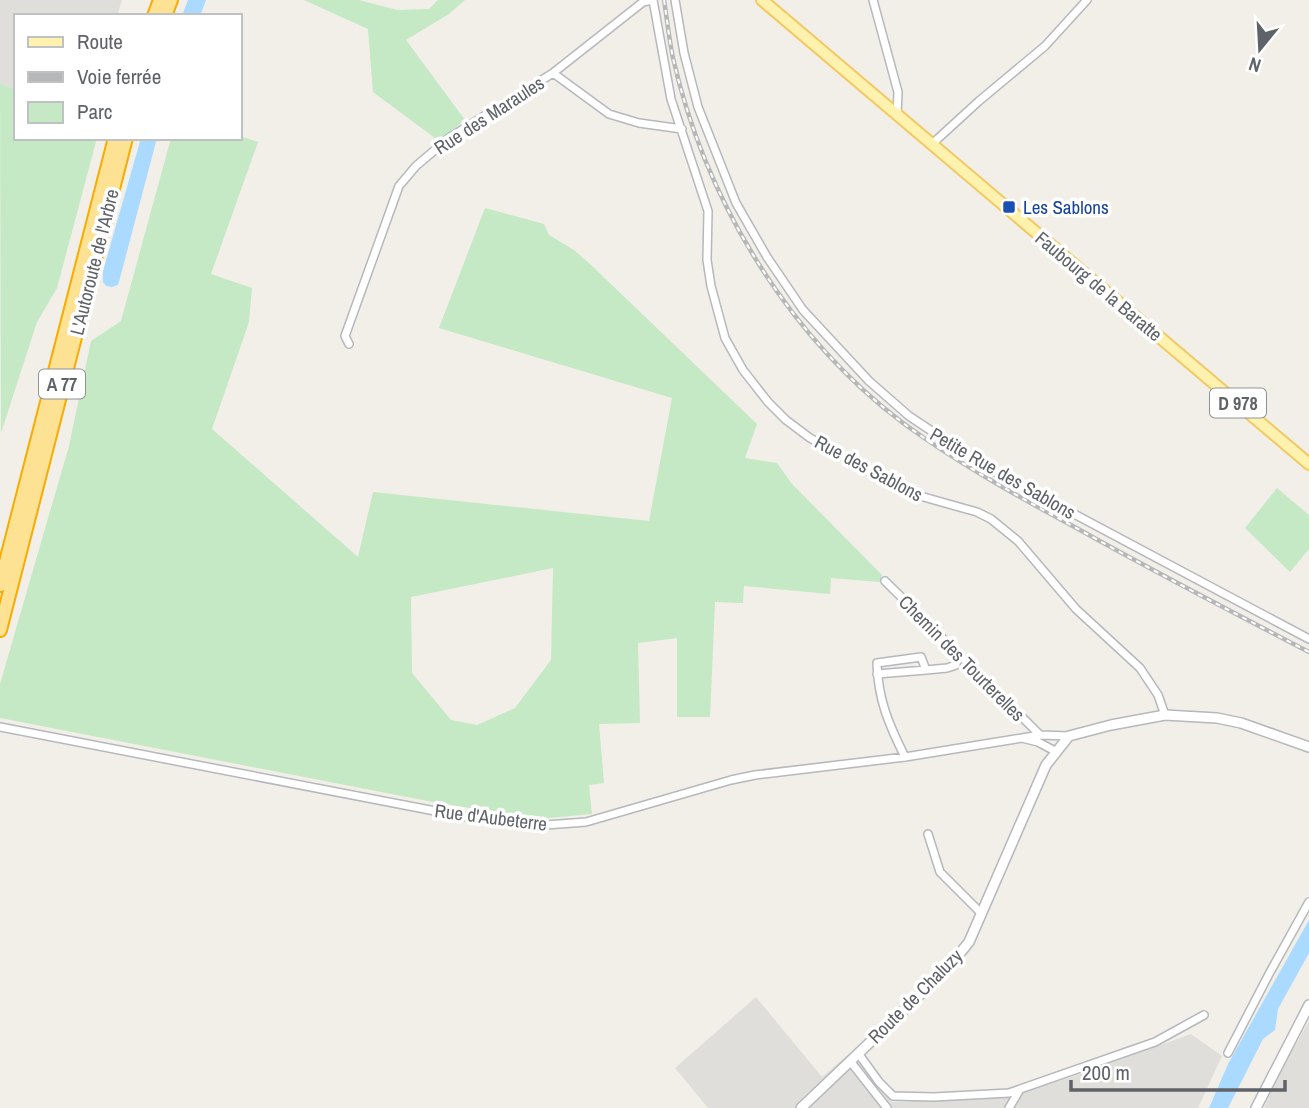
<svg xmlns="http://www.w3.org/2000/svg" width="1309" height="1108" viewBox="0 0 1309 1108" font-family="'Archivo Narrow',sans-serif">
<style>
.industrial{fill:#e0deda}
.green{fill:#c5e8c5;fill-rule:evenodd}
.water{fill:#aadaff}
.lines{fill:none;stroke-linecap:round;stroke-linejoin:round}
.minor-casing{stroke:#b5b8bc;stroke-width:10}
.tertiary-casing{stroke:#b5b8bc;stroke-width:12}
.primary-casing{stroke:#f2c960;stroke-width:14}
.motorway-casing{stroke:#f9ab00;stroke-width:16}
.minor{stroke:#fff;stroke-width:7}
.tertiary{stroke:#fff;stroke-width:9}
.primary{stroke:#fff2af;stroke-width:10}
.motorway{stroke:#fde293;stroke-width:12}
.rail-casing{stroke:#b6b7b8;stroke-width:4.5}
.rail{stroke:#fff;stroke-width:2;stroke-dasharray:5;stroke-linecap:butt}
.transit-dot{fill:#1a4fb4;stroke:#fff;stroke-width:2.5}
.labels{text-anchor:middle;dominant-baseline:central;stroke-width:7;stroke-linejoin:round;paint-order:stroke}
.shield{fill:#fff;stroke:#8f9295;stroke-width:2}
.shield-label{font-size:18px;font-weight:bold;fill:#5f6368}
.street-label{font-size:19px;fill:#5f6368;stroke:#fff}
.transit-label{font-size:19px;fill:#164399;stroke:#fff;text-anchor:start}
</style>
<rect width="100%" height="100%" fill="#f1efe8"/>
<!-- industrial -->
<path class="industrial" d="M0,0H122L117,16H16V90L0,83Z
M756,997L822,1077L851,1052L892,1102L1001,1097L1072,1077L1191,1034L1222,1056L1198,1108H708L675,1068Z
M1309,1021V1108H1264L1278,1076Z"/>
<!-- green -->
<path class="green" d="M304,0H359L397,10L429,9L438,0H465L449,14L406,40L465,120L439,141L373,92L368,29Z
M0,83L16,90V138H97L57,288L37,322L1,433Z
M240,136L258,142L211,274L252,288L249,322L212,429L358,557L373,492L649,521L672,398L439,328L485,208L544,224L549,235L574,250L590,264L757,424L745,458L777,463L792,484L882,575L880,582L831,578L830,594L744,586L743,603L715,602L710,717H677V638L638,643L640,723L599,724L604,783L589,785L592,814L538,819L433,802L0,718V684L69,446L91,341L121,321L171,138H240ZM553,568L551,660L515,708L477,725L451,720L412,673L411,597Z
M1277,488L1309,515V549L1290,572L1245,528Z"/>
<!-- water -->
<path class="water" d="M188,0H206L200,16H182Z
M141,138H157L120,278L118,285L112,287L106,286L103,282V271Z
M1309,920V953L1278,1009L1275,1030L1263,1039L1228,1108H1209L1228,1064Z"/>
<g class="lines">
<!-- minor casing -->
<g class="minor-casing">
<path id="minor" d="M653,0L671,99L708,211L707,260L711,286L725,338L743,370L768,402L786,420L810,438L906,492L977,512L991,519L1018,541L1076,609L1140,668L1158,695L1165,715
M675,0L684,53L698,107L736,203L767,257L803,310L869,381L909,416L984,466L1309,639
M873,0L898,92L897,114
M553,73L609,114L639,123L682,129
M932,144L979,101L1045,46L1087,0
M349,344L345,336L399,186L416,166L449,138L553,73L643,2L652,0
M885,581L1040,735
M926,670L947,668L956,665
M877,674L926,670L921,657L877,663C878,700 889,725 905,757
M0,727L461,816L532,826L586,822L731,780L755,775L905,757L1022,738
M1055,751L1038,742L1022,738L1040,735L1069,736
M928,834L940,872L982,914
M858,1053L879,1082L893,1096L934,1097L1009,1093L1155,1042L1204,1015
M1228,1053L1269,974L1309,902
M850,1061L887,1108
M1009,1108L1019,1091"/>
</g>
<!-- tertiary casing -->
<g class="tertiary-casing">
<path id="tertiary" d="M801,1108L948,968L969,942L1046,765L1069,736L1111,725L1165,715L1217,718L1241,723L1309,747
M1256,1108L1309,1005"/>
</g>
<!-- primary casing -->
<g class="primary-casing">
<path id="primary" d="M762,0L1309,464"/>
</g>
<!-- motorway casing -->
<g class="motorway-casing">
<path id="motorway" d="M154,16L160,0
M165,16L171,0
M0,585L115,138
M0,630L126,138"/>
</g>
<!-- minor -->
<use href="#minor" class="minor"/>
<!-- tertiary -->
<use href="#tertiary" class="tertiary"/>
<!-- primary -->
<use href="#primary" class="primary"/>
<!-- motorway -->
<use href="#motorway" class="motorway"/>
<!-- rail casing -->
<g class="rail-casing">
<path id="rail" d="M664,0C667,19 669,39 673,58C705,199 787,335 903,423C959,464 1019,497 1080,530C1155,572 1232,612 1309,652"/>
</g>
<!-- rail -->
<use href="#rail" class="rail"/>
</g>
<!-- markers -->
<rect class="transit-dot" x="1002" y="200" width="14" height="14" rx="3.5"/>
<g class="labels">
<!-- shield labels -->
<g class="shield">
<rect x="39" y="369.5" width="46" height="29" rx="5"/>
<rect x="1210" y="388.5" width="56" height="29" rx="5"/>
</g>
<g class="shield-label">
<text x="62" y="384">A 77</text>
<text x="1238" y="403">D 978</text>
</g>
<!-- street labels -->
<g class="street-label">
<text transform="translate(489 115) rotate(-33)">Rue des Maraules</text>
<text transform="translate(94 262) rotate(-76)">L'Autoroute de l'Arbre</text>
<text transform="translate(1099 286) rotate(40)">Faubourg de la Baratte</text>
<text transform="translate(869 468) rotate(28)">Rue des Sablons</text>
<text transform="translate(1003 473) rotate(30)">Petite Rue des Sablons</text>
<text transform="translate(962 658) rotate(45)">Chemin des Tourterelles</text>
<text transform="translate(491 817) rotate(7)">Rue d'Aubeterre</text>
<text transform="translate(915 996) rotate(-45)">Route de Chaluzy</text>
</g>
<!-- transit labels -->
<g class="transit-label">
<text x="1023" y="207">Les Sablons</text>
</g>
</g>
<!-- legend -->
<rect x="14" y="14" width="228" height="126" fill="#ffffff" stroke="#bfc1c3" stroke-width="2"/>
<rect x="28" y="37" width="35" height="10" fill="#fff2af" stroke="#bfc1c3" stroke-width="2"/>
<text x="77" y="49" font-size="21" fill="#5f6368">Route</text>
<rect x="28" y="72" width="35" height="10" fill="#b6b7b8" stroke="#bfc1c3" stroke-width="2"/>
<text x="77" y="84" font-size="21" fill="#5f6368">Voie ferrée</text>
<rect x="28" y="102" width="35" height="21" fill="#c5e8c5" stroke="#bfc1c3" stroke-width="2"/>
<text x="77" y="119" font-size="21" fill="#5f6368">Parc</text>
<!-- north arrow -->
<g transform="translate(1260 49) rotate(198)" stroke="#ffffff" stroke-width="5" paint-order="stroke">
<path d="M0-5L12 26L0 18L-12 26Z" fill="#5f6368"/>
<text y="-10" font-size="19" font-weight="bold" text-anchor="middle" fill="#5f6368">N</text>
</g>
<!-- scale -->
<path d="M1071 1080v10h214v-10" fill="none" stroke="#5f6368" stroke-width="3.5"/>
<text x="1082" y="1080" font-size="21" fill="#5f6368" stroke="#ffffff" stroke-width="5" paint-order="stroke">200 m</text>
</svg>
